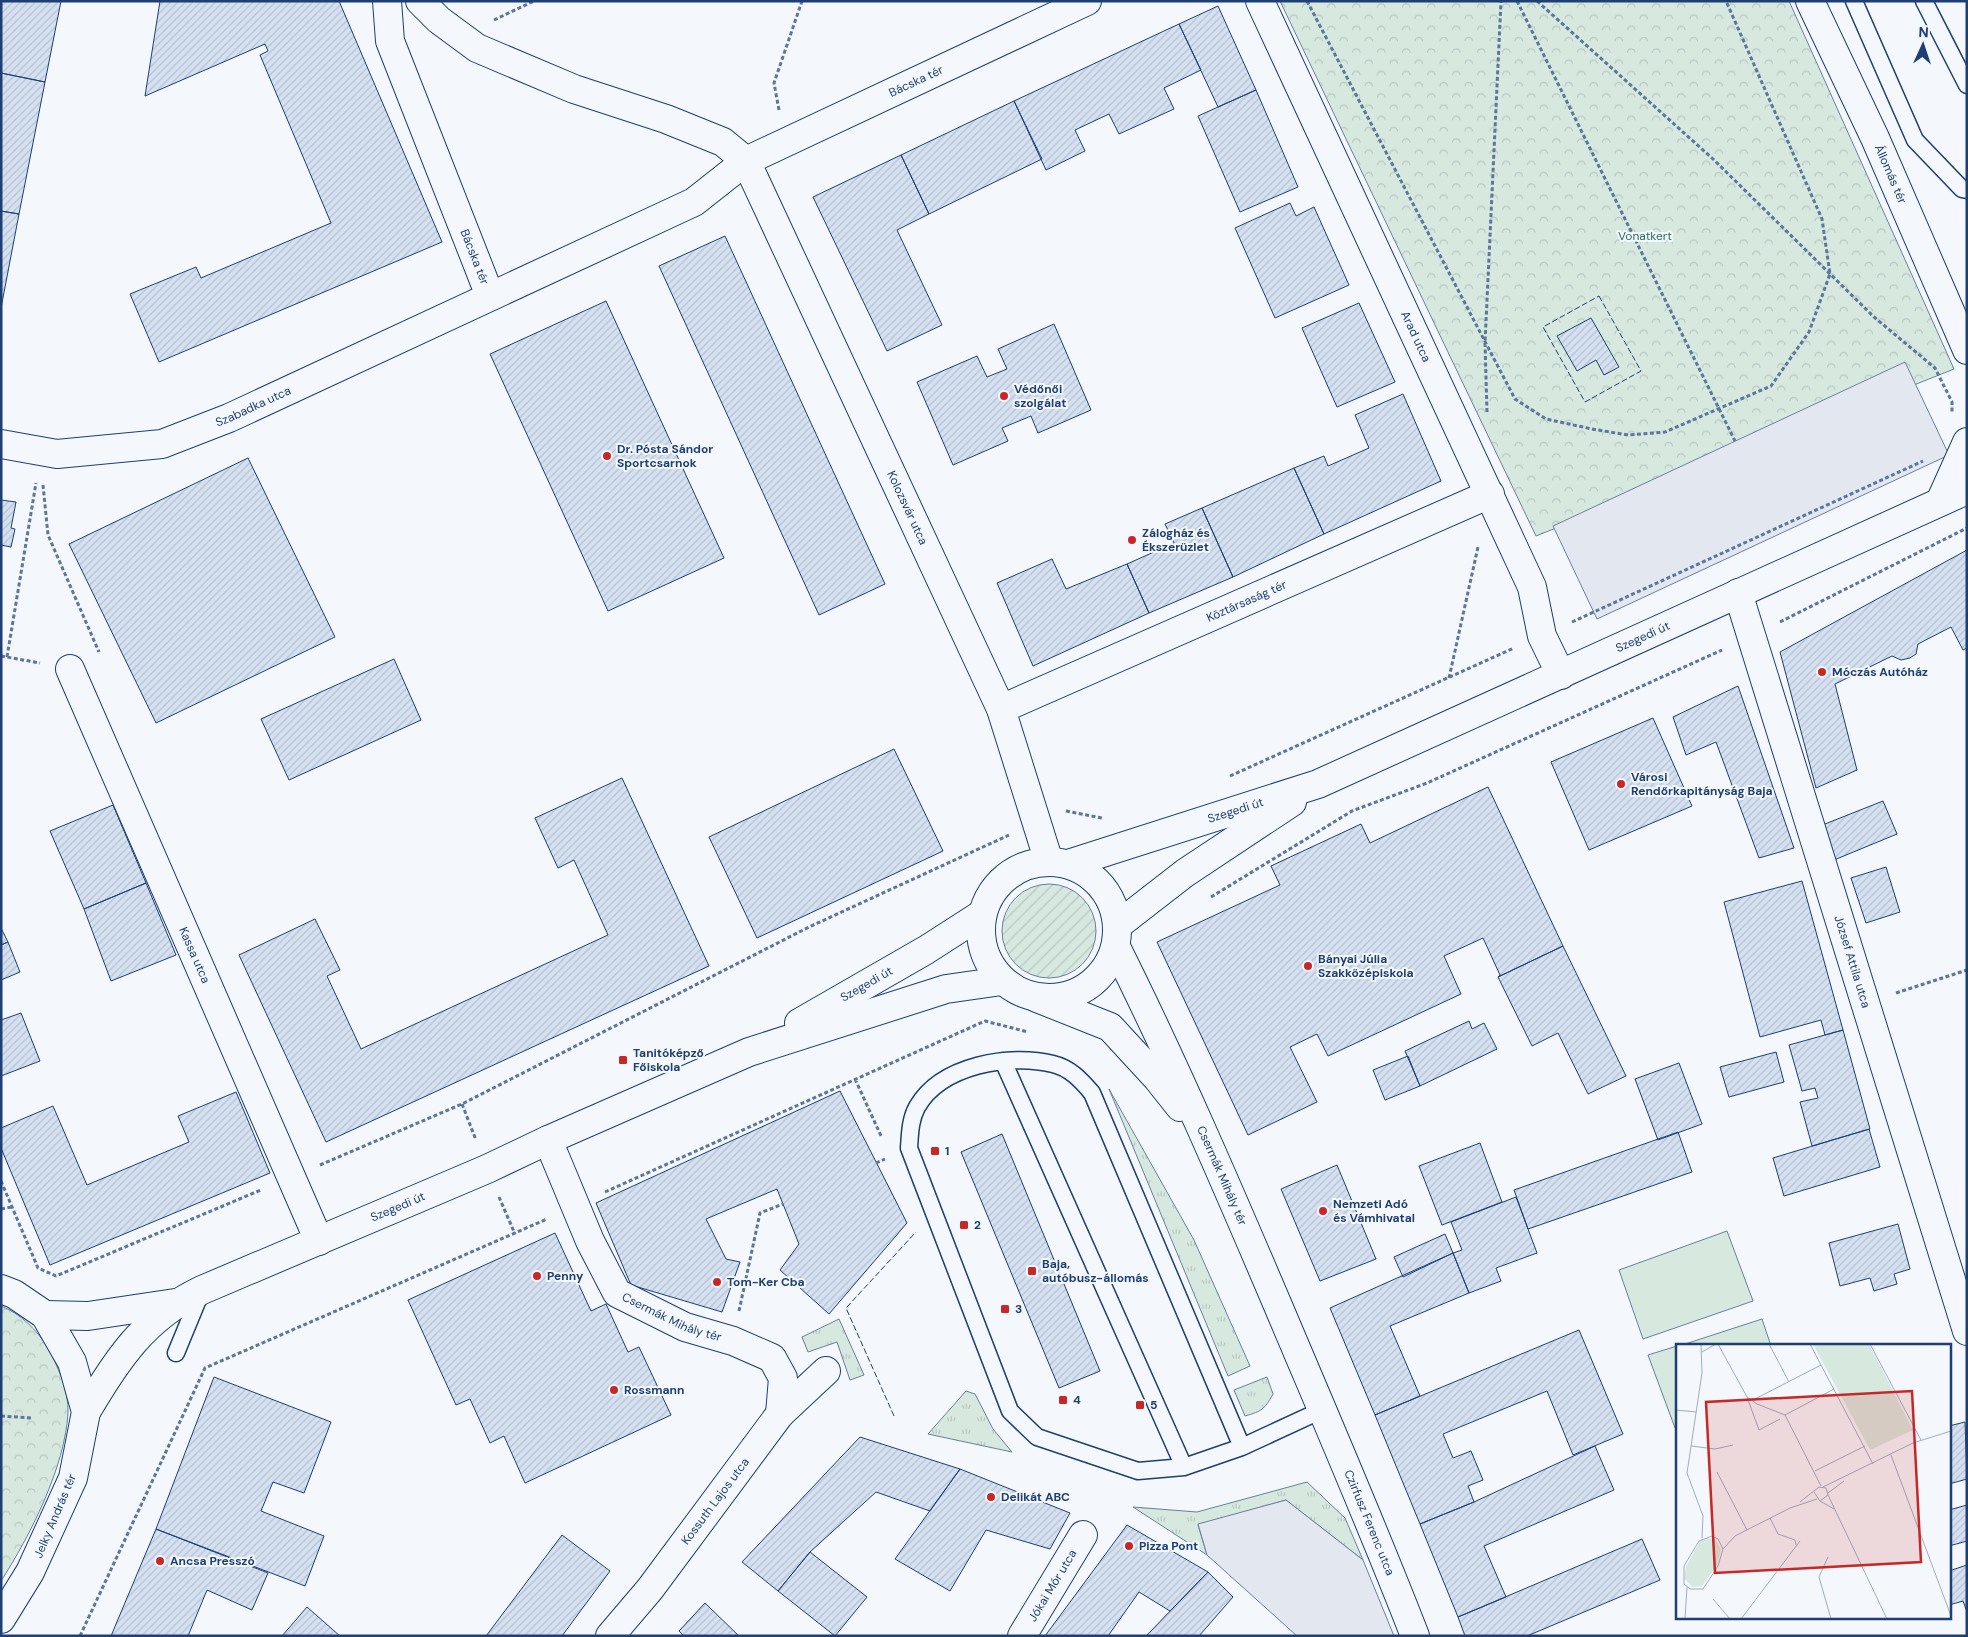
<svg xmlns="http://www.w3.org/2000/svg" width="1968" height="1637" viewBox="0 0 1968 1637" font-family="'DM Sans',sans-serif">
<style>
.grass{fill:url(#grass-tufts);stroke:#687fa3}
.forest{fill:url(#forest-crowns);stroke:#687fa3}
.garden{fill:url(#garden-furrows);stroke:#687fa3}
.pitch{fill:#d7e8df;stroke:#687fa3}
.parking{fill:#e3e8f0;stroke:#687fa3}
.building{fill:url(#building-hatch);stroke:#1d3f73}
.lines{fill:none;stroke-linecap:round;stroke-linejoin:round}
.lane-casing{stroke:#1d3f73;stroke-width:19}
.street-casing{stroke:#1d3f73;stroke-width:30}
.primary-casing{stroke:#1d3f73;stroke-width:30}
.path{stroke:#5e769c;stroke-width:3;stroke-dasharray:4 2.5;stroke-linecap:butt}
.lane{stroke:#f4f7fb;stroke-width:16}
.street{stroke:#f4f7fb;stroke-width:28}
.primary{stroke:#f4f7fb;stroke-width:28}
.fence{stroke:#1d3f73;stroke-width:1;stroke-dasharray:6 2.5;stroke-linecap:butt}
.poi-dot{fill:#c62828;stroke:#f4f7fb;stroke-width:2}
.labels{text-anchor:middle;dominant-baseline:central;stroke-width:4;stroke-linejoin:round;paint-order:stroke}
.street-label{font-size:12px;fill:#1d3f73;stroke:#f4f7fb}
.park-label{font-size:12px;fill:#2c6c60;stroke:#f4f7fb}
.poi-label{font-size:12px;font-weight:bold;fill:#1d3f73;stroke:#f4f7fb;text-anchor:start}
.inset-road{fill:none;stroke:#9eadc5;stroke-width:1}
.view{fill:#c62828;fill-opacity:0.15;stroke:#c62828;stroke-width:2.5}
.inset-edge{fill:none;stroke:#1d3f73;stroke-width:2.5}
</style>
<defs>
<pattern id="grass-tufts" width="24" height="20" patternUnits="userSpaceOnUse" patternTransform="scale(1.25)"><rect width="24" height="20" fill="#d7e8df"/><path d="M3 7l-1-3M5 7V3M7 7l1-3M15 17l-1-3M17 17v-4M19 17l1-3" fill="none" stroke="#b8c8c3"/></pattern>
<pattern id="forest-crowns" width="20" height="18" patternUnits="userSpaceOnUse" patternTransform="scale(1.25)"><rect width="20" height="18" fill="#d7e8df"/><path d="M2 6a3 3 0 1 1 6 0M12 15a3 3 0 1 1 6 0" fill="none" stroke="#b8c8c3"/></pattern>
<pattern id="garden-furrows" width="10" height="10" patternUnits="userSpaceOnUse" patternTransform="scale(1.25)"><rect width="10" height="10" fill="#d7e8df"/><path d="M-1 1l2-2M0 10L10 0M9 11l2-2" fill="none" stroke="#b8c8c3"/></pattern>
<pattern id="building-hatch" width="6" height="6" patternUnits="userSpaceOnUse" patternTransform="scale(1.25)"><rect width="6" height="6" fill="#d5e0f0"/><path d="M-1 1l2-2M0 6l6-6M5 7l2-2" fill="none" stroke="#b6c1d1"/></pattern>
</defs>
<rect width="100%" height="100%" fill="#f4f7fb"/>
<!-- grass -->
<path class="grass" d="M1109,1089L1194,1240L1250,1366L1228,1376Z
M839,1319L864,1375L850,1380L837,1342L808,1352L802,1337Z
M1267,1377L1273,1394C1264,1410 1262,1411 1245,1416L1234,1390Z
M966,1391L975,1394L993,1429L1012,1452L928,1434Z
M1307,1482L1345,1518L1363,1560L1286,1500L1198,1525L1207,1555L1133,1507L1197,1512Z"/>
<!-- forest -->
<path class="forest" d="M1280,1H1789L1954,369L1536,536Z
M1,1306C21,1314 37,1330 48,1348C58,1367 69,1391 68,1413C65,1467 30,1536 1,1581Z"/>
<!-- garden -->
<path class="garden" d="M1002 931a47 47 0 1 1 94 0a47 47 0 1 1-94 0Z"/>
<!-- pitch -->
<path class="pitch" d="M1727,1231L1753,1301L1643,1339L1619,1270Z
M1762,1319L1771,1346H1679Z
M1677,1346V1427L1675,1428L1648,1355Z"/>
<!-- parking -->
<path class="parking" d="M1905,362L1949,455L1597,619L1553,526Z
M1286,1500L1363,1560L1394,1636H1297L1207,1555L1198,1524Z"/>
<!-- building -->
<path class="building" d="M1,1H61L45,82L1,73Z
M160,1H339L442,242L159,362L130,294L196,267L201,278L331,223L260,55L268,51L265,44L145,96Z
M1218,6L1256,90L1218,107L1179,24Z
M1179,24L1201,70L1164,88L1174,109L1119,134L1109,114L1075,130L1085,151L1046,170L1014,101Z
M1,73L45,82L19,214L1,211Z
M1256,90L1298,187L1240,212L1198,116Z
M1014,101L1042,159L929,214L901,155Z
M901,155L929,214L897,230L942,325L887,351L813,197Z
M1290,203L1296,216L1314,207L1349,285L1275,318L1235,228Z
M1,211L19,214L1,308Z
M725,236L885,584L819,615L659,266Z
M606,301L724,558L608,611L490,354Z
M1359,303L1395,382L1337,407L1302,328Z
M1591,318L1619,367L1604,375L1596,360L1577,371L1557,336Z
M1054,324L1091,410L1038,433L1031,416L1002,428L1008,441L953,465L917,382L977,356L987,377L1007,369L998,349Z
M1403,394L1441,481L1324,534L1294,468L1324,456L1328,466L1369,448L1355,415Z
M248,458L335,637L156,723L69,544Z
M1294,468L1324,534L1233,577L1202,508Z
M1,500L16,502L11,528L15,529L11,547L1,545Z
M1202,508L1233,577L1149,613L1127,564L1174,543L1165,524Z
M1967,550V648L1963,650L1951,627L1918,644L1916,654L1910,658L1901,660L1892,656L1835,684L1857,770L1816,788L1780,652Z
M1052,559L1066,589L1127,564L1149,613L1033,666L997,583Z
M394,659L421,720L289,780L261,719Z
M1738,686L1794,848L1759,858L1716,742L1686,755L1673,717Z
M1653,718L1692,806L1589,850L1551,762Z
M894,749L943,851L757,938L709,837Z
M622,778L709,966L326,1142L239,955L315,919L340,970L327,976L361,1049L608,935L574,860L558,868L535,818Z
M1488,787L1563,946L1498,977L1500,975L1483,938L1444,956L1461,994L1328,1056L1317,1034L1290,1047L1317,1102L1248,1135L1157,942L1280,885L1271,866L1361,824L1370,843Z
M1883,801L1897,834L1834,860L1820,826Z
M113,805L146,883L84,909L50,831Z
M1886,867L1900,912L1866,923L1851,878Z
M1802,881L1843,1030L1825,1035L1821,1020L1760,1037L1724,902Z
M146,883L176,955L111,981L84,909Z
M1,928L8,942L1,945Z
M8,942L20,972L1,980V945Z
M1563,946L1626,1076L1588,1094L1558,1033L1532,1046L1498,977Z
M21,1013L40,1061L1,1076V1020Z
M1469,1021L1472,1029L1484,1023L1497,1049L1420,1086L1405,1051Z
M1843,1030L1870,1129L1812,1146L1800,1102L1818,1098L1815,1088L1802,1091L1789,1045Z
M1776,1052L1784,1082L1729,1097L1720,1067Z
M1408,1056L1420,1086L1385,1100L1373,1070Z
M1679,1063L1702,1124L1658,1140L1635,1079Z
M840,1091L907,1223L829,1314L780,1270L799,1244L777,1189L706,1219L726,1259L740,1262L722,1312L631,1285L596,1203Z
M236,1092L270,1173L50,1265L1,1148V1128L53,1106L87,1185L189,1142L178,1116Z
M1869,1129L1880,1167L1784,1196L1773,1158Z
M1678,1132L1692,1172L1528,1229L1514,1190Z
M1002,1134L1100,1371L1059,1388L961,1152Z
M1480,1143L1502,1202L1442,1225L1419,1166Z
M1337,1165L1376,1259L1320,1281L1281,1189Z
M1516,1197L1537,1253L1496,1268L1501,1281L1469,1293L1453,1253L1462,1250L1451,1222Z
M1898,1224L1910,1269L1894,1274L1897,1284L1874,1291L1870,1278L1840,1286L1829,1243Z
M555,1233L591,1311L606,1304L628,1352L639,1347L671,1415L525,1483L504,1436L490,1443L470,1399L456,1405L408,1300Z
M1445,1234L1453,1253L1403,1277L1394,1257Z
M1453,1253L1469,1293L1390,1326L1420,1396L1375,1415L1330,1308Z
M1579,1330L1623,1434L1573,1455L1547,1391L1443,1434L1453,1458L1471,1451L1483,1480L1468,1486L1474,1502L1420,1524L1375,1415Z
M214,1377L331,1422L304,1493L273,1482L261,1511L324,1536L305,1586L156,1529Z
M1965,1422L1967,1479L1949,1484V1426Z
M860,1437L960,1469L930,1511L876,1492L810,1552L778,1591L742,1562Z
M1595,1446L1614,1490L1484,1546L1506,1597L1458,1617L1420,1524L1474,1502Z
M960,1469L1070,1513L1050,1549L986,1530L950,1591L895,1559Z
M1967,1505V1541L1949,1546V1510Z
M1127,1525L1208,1572L1170,1611L1139,1592L1108,1636H1045Z
M156,1529L268,1573L252,1610L207,1590L188,1636H111Z
M562,1535L610,1571L562,1636H486Z
M1642,1539L1660,1580L1527,1636H1465L1458,1617Z
M810,1552L867,1597L835,1636L778,1591Z
M1967,1565V1612L1963,1601L1949,1605V1571Z
M1208,1572L1233,1597L1199,1636H1146Z
M705,1603L739,1636H684L679,1631Z
M307,1607L340,1636H282Z"/>
<g class="lines">
<!-- lane casing -->
<g class="lane-casing">
<path id="lane" d="M1854,1L1915,140L1962,189L1967,190
M1924,1L1967,85
M1003,1061L1184,1467
M176,1353L202,1290
M1242,1447L1092,1093C1081,1080 1070,1068 1053,1064C1010,1053 941,1065 917,1107C910,1120 910,1134 909,1148L1010,1411L1037,1437L1138,1471L1184,1467L1242,1447L1322,1410"/>
</g>
<!-- street casing -->
<g class="street-casing">
<g id="street">
<path id="s1" d="M387,1L390,41L490,296"/>
<path id="s2" d="M420,1L439,20L477,48L574,89L666,119L723,142L746,161L1001,709L1049,862"/>
<path id="s3" d="M1260,1L1532,587L1542,636L1561,675"/>
<path id="s4" d="M1810,1L1875,138L1967,350"/>
<path id="s5" d="M1,444L57,454L162,444L229,418L694,202L746,161L1087,1"/>
<path d="M1940,502L1967,442"/>
<path id="s6" d="M1738,593L1967,1331"/>
<path id="s7" d="M70,669L319,1241"/>
<path id="s8" d="M1001,709L1490,494"/>
<path id="s9" d="M1116,947C1175,1065 1227,1186 1279,1308C1325,1417 1372,1525 1415,1636"/>
<path d="M1037,998L1110,1027L1157,1078L1180,1107"/>
<path id="s10" d="M548,1140L590,1241L617,1293L685,1327L733,1341L772,1358L783,1378L780,1414"/>
<path id="s11" d="M610,1636L650,1589L780,1414L826,1371"/>
<path id="s12" d="M1022,1636L1083,1535"/>
</g>
</g>
<!-- primary casing -->
<g class="primary-casing">
<g id="primary">
<circle cx="1049" cy="930" r="68"/>
<path id="s13" d="M1068,864L1318,784L1967,490"/>
<path d="M1118,925L1185,873L1292,802"/>
<path id="s14" d="M799,1023L926,950L982,914"/>
<path d="M1,1289L14,1294L45,1315L72,1362L86,1412L73,1478L30,1572L1,1619"/>
<path d="M45,1315L88,1316L175,1303"/>
<path id="s15" d="M86,1412C117,1359 145,1317 202,1290L487,1169L548,1140L749,1052L946,989L1002,981"/>
</g>
</g>
<!-- path -->
<path class="path" d="M1307,1L1515,399L1546,419L1592,429L1628,435L1665,432L1771,386L1809,332L1830,274L1822,219L1726,1
M1517,1L1735,441
M1537,1L1713,159L1874,317L1935,368L1952,402V414
M494,20L534,1
M779,110L774,83L802,1
M1487,412L1485,343L1501,1
M43,485L48,535L99,652
M1572,622L1923,461
M1780,622L1967,528
M1,656L40,663
M7,657L36,483
M1449,678L1478,547
M1230,776L1514,648
M1066,811L1102,818
M1211,897L1352,811L1427,783L1722,650
M1896,993L1967,970
M855,1079L882,1138
M462,1104L476,1140
M876,1163L885,1159
M320,1165L462,1104L809,927L1009,835
M1,1181L38,1268L56,1276L261,1190
M605,1192L985,1021L1028,1032
M499,1197L515,1234
M1,1209L12,1207
M739,1311L760,1213L783,1204
M1,1416L32,1418
M80,1636L205,1368L547,1219"/>
<!-- lane -->
<use href="#lane" class="lane"/>
<!-- street -->
<use href="#street" class="street"/>
<!-- primary -->
<use href="#primary" class="primary"/>
<!-- fence -->
<path class="fence" d="M1599,296L1641,371L1585,402L1543,327Z
M894,1416L846,1308L916,1232"/>
</g>
<!-- markers -->
<g class="poi-dot">
<circle cx="1004" cy="396" r="5"/>
<circle cx="607" cy="456" r="5"/>
<circle cx="1132" cy="540" r="5"/>
<circle cx="1822" cy="672" r="5"/>
<circle cx="1621" cy="784" r="5"/>
<circle cx="1308" cy="966" r="5"/>
<rect x="618" y="1055" width="10" height="10" rx="2.5"/>
<rect x="930" y="1146" width="10" height="10" rx="2.5"/>
<circle cx="1323" cy="1211" r="5"/>
<rect x="959" y="1220" width="10" height="10" rx="2.5"/>
<rect x="1027" y="1266" width="10" height="10" rx="2.5"/>
<circle cx="537" cy="1276" r="5"/>
<circle cx="717" cy="1282" r="5"/>
<rect x="1000" y="1304" width="10" height="10" rx="2.5"/>
<circle cx="614" cy="1390" r="5"/>
<rect x="1058" y="1395" width="10" height="10" rx="2.5"/>
<rect x="1135" y="1400" width="10" height="10" rx="2.5"/>
<circle cx="991" cy="1497" r="5"/>
<circle cx="1129" cy="1546" r="5"/>
<circle cx="160" cy="1561" r="5"/>
</g>
<g class="labels">
<!-- street labels -->
<g class="street-label">
<text stroke="none"><textPath href="#s5" startOffset="1001">Bácska tér</textPath></text>
<text stroke="none"><textPath href="#s4" startOffset="191">Állomás tér</textPath></text>
<text stroke="none"><textPath href="#s1" startOffset="272">Bácska tér</textPath></text>
<text stroke="none"><textPath href="#s3" startOffset="370">Arad utca</textPath></text>
<text stroke="none"><textPath href="#s5" startOffset="261">Szabadka utca</textPath></text>
<text stroke="none"><textPath href="#s2" startOffset="750">Kolozsvár utca</textPath></text>
<text stroke="none"><textPath href="#s8" startOffset="268">Köztársaság tér</textPath></text>
<text stroke="none"><textPath href="#s13" startOffset="619">Szegedi út</textPath></text>
<text stroke="none"><textPath href="#s13" startOffset="176">Szegedi út</textPath></text>
<text stroke="none"><textPath href="#s7" startOffset="312">Kassa utca</textPath></text>
<text stroke="none"><textPath href="#s6" startOffset="386">József Attila utca</textPath></text>
<text stroke="none"><textPath href="#s14" startOffset="78">Szegedi út</textPath></text>
<text stroke="none"><textPath href="#s9" startOffset="252">Csermák Mihály tér</textPath></text>
<text stroke="none"><textPath href="#s15" startOffset="384">Szegedi út</textPath></text>
<text stroke="none"><textPath href="#s10" startOffset="228">Csermák Mihály tér</textPath></text>
<text stroke="none"><textPath href="#s11" startOffset="171">Kossuth Lajos utca</textPath></text>
<text transform="translate(55 1516) rotate(-67)">Jelky András tér</text>
<text stroke="none"><textPath href="#s9" startOffset="629">Czirfusz Ferenc utca</textPath></text>
<text stroke="none"><textPath href="#s12" startOffset="59">Jókai Mór utca</textPath></text>
</g>
<!-- park labels -->
<g class="park-label">
<text x="1645" y="236">Vonatkert</text>
</g>
<!-- poi labels -->
<g class="poi-label">
<text x="1014" y="389">Védőnői<tspan x="1014" dy="14">szolgálat</tspan></text>
<text x="617" y="449">Dr. Pósta Sándor<tspan x="617" dy="14">Sportcsarnok</tspan></text>
<text x="1142" y="533">Zálogház és<tspan x="1142" dy="14">Ékszerüzlet</tspan></text>
<text x="1832" y="672">Móczás Autóház</text>
<text x="1631" y="777">Városi<tspan x="1631" dy="14">Rendőrkapitányság Baja</tspan></text>
<text x="1318" y="959">Bányai Júlia<tspan x="1318" dy="14">Szakközépiskola</tspan></text>
<text x="633" y="1053">Tanitóképző<tspan x="633" dy="14">Főiskola</tspan></text>
<text x="945" y="1151">1</text>
<text x="1333" y="1204">Nemzeti Adó<tspan x="1333" dy="14">és Vámhivatal</tspan></text>
<text x="974" y="1225">2</text>
<text x="1042" y="1264">Baja,<tspan x="1042" dy="14">autóbusz-állomás</tspan></text>
<text x="547" y="1276">Penny</text>
<text x="727" y="1282">Tom-Ker Cba</text>
<text x="1015" y="1309">3</text>
<text x="624" y="1390">Rossmann</text>
<text x="1073" y="1400">4</text>
<text x="1150" y="1405">5</text>
<text x="1001" y="1497">Delikát ABC</text>
<text x="1139" y="1546">Pizza Pont</text>
<text x="170" y="1561">Ancsa Presszó</text>
</g>
</g>
<!-- overview -->
<g transform="translate(1676 1344)">
<rect width="275" height="275" fill="#f4f7fb"/>
<path d="M137,0H193L237,86L194,106ZM31,194L39,195L45,205L41,221L26,242L16,243L8,234L10,223L24,197Z" fill="#d7e8df"/>
<path class="inset-road" d="M25,0L26,29L11,129L27,172L26,194M42,0L71,53L81,60L109,71M93,0L113,38M134,0L197,120M194,0L245,96M26,8L40,0M71,53L83,86L104,75M79,55L145,21M0,66L20,68M109,71L145,142M109,71L158,45M15,102L39,105L57,101M215,111L275,272M139,127L189,102M41,128L71,186M147,143L237,99L275,87M152,149L168,137M152,151L211,275M144,157L158,165M124,158L143,143L150,144L152,151L144,157L138,148M94,174L102,190L119,196L120,201M36,192L42,195L47,205L42,222L27,245H14L8,240V222L23,197ZM47,205L59,192L114,164L141,155M152,213L143,233L155,275M37,255L54,275M9,275L11,243M65,275L124,197"/>
<path class="view" d="M236,47L245,218L39,229L30,58Z"/>
<rect width="275" height="275" class="inset-edge"/>
</g>
<!-- border -->
<rect width="1968" height="1637" fill="none" stroke="#1d3f73" stroke-width="5"/>
<!-- north arrow -->
<g transform="translate(1923 45) rotate(3)" stroke="#f4f7fb" stroke-width="4" paint-order="stroke">
<path d="M0-4L9 19L0 12L-9 19Z" fill="#1d3f73"/>
<text y="-8" font-size="14" font-weight="bold" text-anchor="middle" fill="#1d3f73">N</text>
</g>
</svg>
